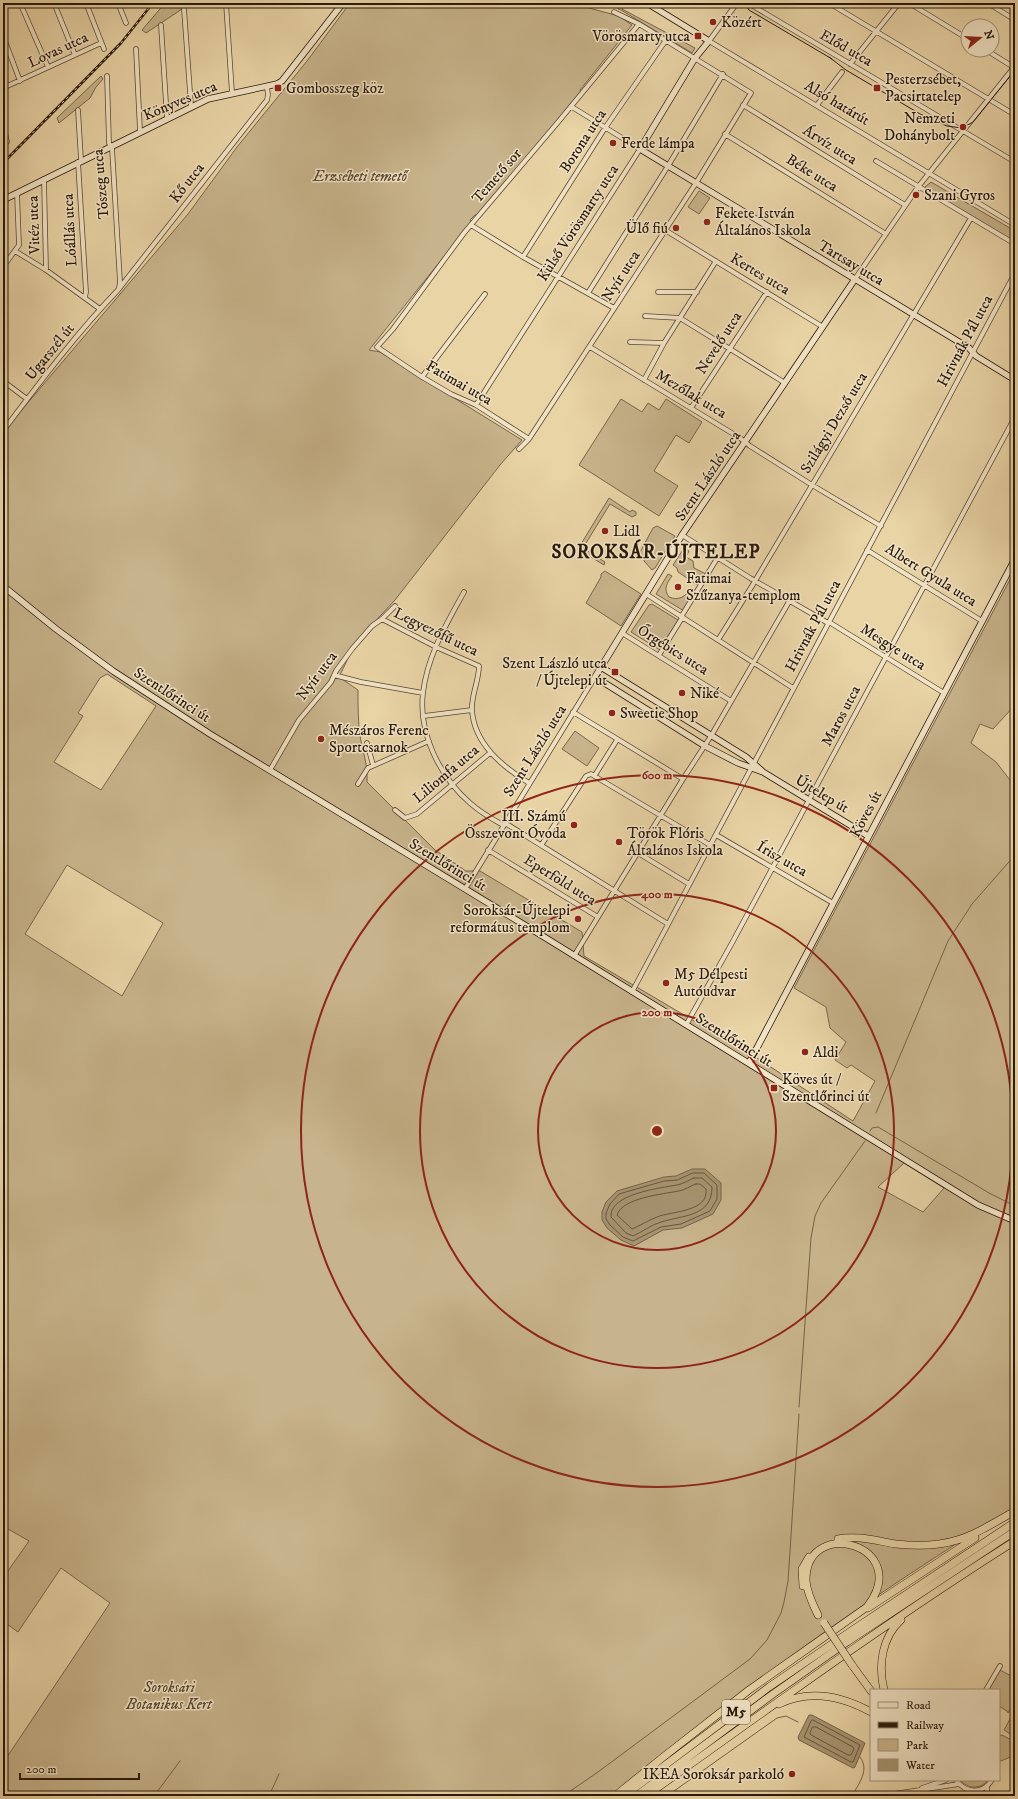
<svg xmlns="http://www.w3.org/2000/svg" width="1018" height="1799" viewBox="0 0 1018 1799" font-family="'IM FELL DW Pica',serif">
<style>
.green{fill:#c8b48c;stroke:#78664c;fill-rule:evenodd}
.water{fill:#a79471;stroke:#746248}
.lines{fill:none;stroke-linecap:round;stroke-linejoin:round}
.shore{stroke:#68563e;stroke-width:1}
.stream{stroke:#746248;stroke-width:1}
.street-casing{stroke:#584732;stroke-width:5.5}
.secondary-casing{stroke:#28180b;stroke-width:7}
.highway-casing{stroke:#28180b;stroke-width:8}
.street{stroke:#f1e3c5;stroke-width:4}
.secondary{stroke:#f1e3c5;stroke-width:5.5}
.highway{stroke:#e9d4a6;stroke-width:7}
.tram{stroke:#28180b;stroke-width:1}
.rail-casing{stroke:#28180b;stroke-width:2.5}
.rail{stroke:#f1e3c5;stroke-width:1;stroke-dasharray:3;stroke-linecap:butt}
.highway-bridge-casing{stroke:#28180b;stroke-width:8;stroke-linecap:butt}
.highway-bridge{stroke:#e9d4a6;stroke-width:7}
.ring{fill:none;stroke:#8f2418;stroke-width:2}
.poi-dot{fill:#8f2418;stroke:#f1e3c5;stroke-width:1.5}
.labels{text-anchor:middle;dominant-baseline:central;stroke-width:3;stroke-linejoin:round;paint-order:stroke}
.shield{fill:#f1e3c5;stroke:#645543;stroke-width:1}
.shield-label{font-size:14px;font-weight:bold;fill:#28180b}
.poi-label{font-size:15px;fill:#28180b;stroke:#f1e3c5;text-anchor:start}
.street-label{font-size:15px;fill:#28180b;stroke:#f1e3c5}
.park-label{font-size:15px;font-style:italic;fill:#584732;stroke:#f1e3c5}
.district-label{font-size:19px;font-weight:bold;letter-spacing:1px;fill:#28180b;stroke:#f1e3c5}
.centre{fill:#8f2418;stroke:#f1e3c5;stroke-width:2}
.ring-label{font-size:12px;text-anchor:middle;font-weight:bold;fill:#8f2418;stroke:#f1e3c5;stroke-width:3;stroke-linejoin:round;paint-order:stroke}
</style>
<rect width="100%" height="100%" fill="#e9d4a6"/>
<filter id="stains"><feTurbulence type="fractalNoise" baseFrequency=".005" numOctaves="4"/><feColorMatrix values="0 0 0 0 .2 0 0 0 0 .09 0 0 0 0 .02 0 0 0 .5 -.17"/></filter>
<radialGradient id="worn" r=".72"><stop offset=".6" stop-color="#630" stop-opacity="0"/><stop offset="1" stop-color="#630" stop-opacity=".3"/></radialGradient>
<!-- green -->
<path class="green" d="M165,3H191L146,33L142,30Z
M350,3H570L619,16L632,25L580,90L582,93L493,196L478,215H475L470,220L471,223L369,350L380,352L522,440L500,465L395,600L356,642L339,677L358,690C358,705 358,721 360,736C363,753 368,764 367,782L435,850L466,871H480L582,932L584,956L757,1058L853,1121L875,1081L851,1065L847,1068L835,1060L846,1042L830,1028L826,1007L794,988L1015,570V705L993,729L980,724L971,743L996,762L1010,780H1015V1507C875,1593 738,1689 612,1796H3V1763L110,1603L61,1568L18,1632L3,1621V1578L29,1541L3,1526V432L188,214L237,147L307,61ZM107,674L156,706L101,790L54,762L83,716L78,713L100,678ZM67,865L163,923L122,996L25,934ZM904,1163L944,1188L923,1212L878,1187Z
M618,3H625L622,9L695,48L692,53L621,10L618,9Z
M101,76L103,79L96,87L90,98L59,123L57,118Z
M931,182L1015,231V243L925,190V187Z
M699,191L710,198L699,214L688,207Z
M621,399L642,412L648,403L659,410L666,399L702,422L689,443L676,435L654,471L678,486L659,516L579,465Z
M609,498L630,512L632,510L636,512V515L632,517L610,504L583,548L605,562L604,565L578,549Z
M657,526L675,536L655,568L652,570L644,561V558L641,557L640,552L653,528Z
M684,548L689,551L686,557L693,561L694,568L706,574L699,586L678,572L677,568L673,565Z
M605,571L641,594L621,626L586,603L601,577V574Z
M668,574L672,576C667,583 663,589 669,597C678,601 685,597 691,589L696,590L684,611L656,594Z
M652,604L678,620L660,650L631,632L649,605Z
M575,731L599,748L587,766L562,749Z
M1000,1670L1015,1678V1701L1008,1713L1007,1711L999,1706V1690H988Z
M1015,1710V1737L1004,1730Z
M1002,1735L1015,1742V1755L1001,1761L999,1760V1736Z
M960,1780H988C980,1790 968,1789 960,1780Z"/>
<!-- water -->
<path class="water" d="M692,1169H705L721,1183V1200L713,1214L682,1228L663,1230L634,1246L621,1240L607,1228L602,1220V1212L606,1202L617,1191L664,1177L676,1176Z
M809,1715H812L865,1743L855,1767L853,1768L799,1740L798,1737Z"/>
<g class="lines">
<!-- shore -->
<path class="shore" d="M693,1173H704L717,1185V1199L710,1211L681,1224L661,1227L633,1241L623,1237L610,1225L606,1219V1213L610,1204L619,1194L664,1181L677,1180Z
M694,1178H702L712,1187C712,1217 683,1215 661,1222C651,1225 642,1232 633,1236L626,1233L611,1217C609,1194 660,1188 677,1185C683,1184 689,1180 694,1178Z
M696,1184H700L706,1189C709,1212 672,1211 657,1217C649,1220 641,1225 632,1229L617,1215C622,1198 663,1194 679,1191C685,1190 690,1186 696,1184Z
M813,1720L860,1745L853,1762H851L804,1737L811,1721Z
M813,1727H816L853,1747L854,1749L851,1755H848L811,1735L810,1733Z"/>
<!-- stream -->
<path class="stream" d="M876,1113L948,941L972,904L1015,855
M870,1131L872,1128L878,1127L989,1193L1015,1206
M799,1407L811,1238L815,1216L821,1203L865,1141
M154,1796L180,1761
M269,1796L279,1774
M563,1796L598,1772L750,1659L767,1640L781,1613L784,1602L788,1581L799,1414
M667,1796L777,1718L786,1716L798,1722
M852,1796C859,1783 870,1770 860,1757"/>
<!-- street casing -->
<g class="street-casing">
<path id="street" d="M20,3L48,67
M54,3L75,55
M86,3L104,49
M118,3L126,23
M226,3L232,93
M737,3L709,41L1015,225
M748,3L1015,162
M829,3L1015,115
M909,3L968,39
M988,3L1015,20
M184,9L191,106
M161,25L167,119
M3,36L20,81
M136,49L140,131
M986,50L1015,68
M850,64L899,3
M107,76L109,143L112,148L120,282L119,288
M3,88L101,43
M743,105L905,205
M817,105L842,72
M78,110L81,160
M3,123L7,142
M725,134L886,234
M876,161L1015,244
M78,162L86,292L85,297
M44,179L46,270
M471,225L523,257L614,308
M665,230L823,327
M15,251L46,270L100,309
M523,257L605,128L666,40
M3,267L19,245L17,193
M855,279L918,187L1015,66
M658,292H697
M588,293L668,166L723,74
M645,316L680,318L785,383
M630,342L664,343
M590,347L740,438L750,446L812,485L881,526
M422,377L485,294
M644,380L664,343L716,261
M3,381L27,399
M476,405L640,149L572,107
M691,408L767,292
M3,431C40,382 76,334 118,290L267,100L268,95L267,87
M529,439L476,405L451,394L422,377L377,347L393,329L464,233L559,121L639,24
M519,449L529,439L696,183L751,93L639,24L614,12
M682,535L750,578L828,623
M867,550L982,621
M464,592C447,623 427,656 423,693C418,733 440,777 470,803C480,812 492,819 503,825
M646,594L793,688
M681,617L718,557
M382,619L436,647L479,666C479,681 471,695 472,710C474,744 503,767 529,783
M829,622L944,693
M622,633L731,701
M718,640L752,586L971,218
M659,655L682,618
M334,675L361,682L423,693
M573,712L683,779
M424,716L472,710
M367,743L373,765
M270,770L299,720L331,682L336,671L352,649L372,626L382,619L395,606
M595,775L617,740
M358,784L368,768L429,741
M395,810L405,818L417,814L490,753
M505,823L668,924
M718,836L833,903
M542,844L586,776L591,774L710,845
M488,850L598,917
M638,853L689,884
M465,889L595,677
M574,956L683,779L711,736L790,600
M632,992L1015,273
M686,1025L732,943L1015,417
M986,1690L1000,1666
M956,1780C966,1794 983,1794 992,1780
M987,1787V1796
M922,1788L946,1780
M973,1791L979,1796
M881,1796L959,1784"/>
</g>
<!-- secondary casing -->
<g class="secondary-casing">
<path id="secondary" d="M647,3L709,41L695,58L640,149L969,348L976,356L1015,380
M3,200L208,99L277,84L282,81L343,3
M855,279L682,535L595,677L705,746L738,763L763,772L868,836
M3,586L56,629L113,671L210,734L541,935L978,1205L1015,1221
M601,667L746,757L762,771
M749,1063L1015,559"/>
</g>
<!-- highway casing -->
<g class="highway-casing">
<path id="highway" d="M838,1539C857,1535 877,1541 896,1544C950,1550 970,1537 1015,1511
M803,1586L802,1569L809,1557
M868,1608L975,1538
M852,1665L871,1691
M884,1690C878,1665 882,1637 901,1620
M779,1704C810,1689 842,1696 871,1712
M615,1796L662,1758L749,1690L867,1607C915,1546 805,1514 806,1581C807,1593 813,1605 818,1615
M624,1796L769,1687L851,1631L1015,1522
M636,1796L773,1694L847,1642L1015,1531
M646,1796C768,1709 888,1621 1015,1541"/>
</g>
<!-- street -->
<use href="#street" class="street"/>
<!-- secondary -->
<use href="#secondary" class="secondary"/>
<!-- highway -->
<use href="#highway" class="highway"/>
<!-- tram -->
<path class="tram" d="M744,3L749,10L832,59
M829,57L846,70L920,114L947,126L962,128L973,122L1015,70"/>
<!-- rail casing -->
<g class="rail-casing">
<path id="rail" d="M3,163L121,43L153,3"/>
</g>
<!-- rail -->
<use href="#rail" class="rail"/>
<!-- highway-bridge casing -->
<g class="highway-bridge-casing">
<path id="highway-bridge" d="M824,1623L852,1665"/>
</g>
<!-- highway-bridge -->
<use href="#highway-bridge" class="highway-bridge"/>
</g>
<!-- distance rings -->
<g class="ring">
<circle cx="657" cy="1131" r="119"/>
<circle cx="657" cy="1131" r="237"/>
<circle cx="657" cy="1131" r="356"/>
</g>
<!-- markers -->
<g class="poi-dot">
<circle cx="713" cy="22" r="4"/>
<rect x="694" y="32" width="8" height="8" rx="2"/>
<rect x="274" y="84" width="8" height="8" rx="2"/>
<rect x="873" y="84" width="8" height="8" rx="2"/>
<circle cx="963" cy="127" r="4"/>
<circle cx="613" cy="143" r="4"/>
<circle cx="916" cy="195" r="4"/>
<circle cx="707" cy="222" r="4"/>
<circle cx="676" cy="228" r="4"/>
<circle cx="605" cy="531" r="4"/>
<circle cx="678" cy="587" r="4"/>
<rect x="611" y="668" width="8" height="8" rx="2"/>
<circle cx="682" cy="693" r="4"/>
<circle cx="612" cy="713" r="4"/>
<circle cx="321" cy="739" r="4"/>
<circle cx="574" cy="825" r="4"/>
<circle cx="619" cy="842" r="4"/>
<circle cx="578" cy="919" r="4"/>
<circle cx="666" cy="983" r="4"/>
<circle cx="805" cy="1052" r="4"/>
<rect x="770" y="1084" width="8" height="8" rx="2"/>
<circle cx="792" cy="1774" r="4"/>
</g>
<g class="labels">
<!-- shield labels -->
<rect class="shield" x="722" y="1700" width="28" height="24" rx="3"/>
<g class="shield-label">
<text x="736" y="1712">M5</text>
</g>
<!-- poi labels -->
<g class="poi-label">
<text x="721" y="22">Közért</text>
<text x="690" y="36" text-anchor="end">Vörösmarty utca</text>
<text x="885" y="79">Pesterzsébet,<tspan x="885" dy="17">Pacsirtatelep</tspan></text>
<text x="286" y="88">Gombosszeg köz</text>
<text x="955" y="118" text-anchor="end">Nemzeti<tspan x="955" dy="17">Dohánybolt</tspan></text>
<text x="621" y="143">Ferde lámpa</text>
<text x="924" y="195">Szani Gyros</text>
<text x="715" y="213">Fekete István<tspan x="715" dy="17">Általános Iskola</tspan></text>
<text x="668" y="228" text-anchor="end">Ülő fiú</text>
<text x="613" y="531">Lidl</text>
<text x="686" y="578">Fatimai<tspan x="686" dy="17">Szűzanya-templom</tspan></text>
<text x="607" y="663" text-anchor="end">Szent László utca<tspan x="607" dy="17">/ Újtelepi út</tspan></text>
<text x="690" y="693">Niké</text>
<text x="620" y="713">Sweetie Shop</text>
<text x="329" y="730">Mészáros Ferenc<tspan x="329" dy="17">Sportcsarnok</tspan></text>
<text x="566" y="816" text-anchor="end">III. Számú<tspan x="566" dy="17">Összevont Óvoda</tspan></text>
<text x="627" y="833">Török Flóris<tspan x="627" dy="17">Általános Iskola</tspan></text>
<text x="570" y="910" text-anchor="end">Soroksár-Újtelepi<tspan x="570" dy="17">református templom</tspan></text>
<text x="674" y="974">M5 Délpesti<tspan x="674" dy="17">Autóudvar</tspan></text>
<text x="813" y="1052">Aldi</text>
<text x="782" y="1079">Köves út /<tspan x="782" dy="17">Szentlőrinci út</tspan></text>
<text x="784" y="1774" text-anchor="end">IKEA Soroksár parkoló</text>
</g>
<!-- street labels -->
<g class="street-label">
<text transform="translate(846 48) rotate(30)">Előd utca</text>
<text transform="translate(58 50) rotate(-25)">Lovas utca</text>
<text transform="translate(180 101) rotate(-23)">Könyves utca</text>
<text transform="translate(837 103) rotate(31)">Alsó határút</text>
<text transform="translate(583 141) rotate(-57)">Borona utca</text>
<text transform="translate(830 145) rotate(32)">Árvíz utca</text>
<text transform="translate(812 173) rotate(32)">Béke utca</text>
<text transform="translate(497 176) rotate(-49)">Temető sor</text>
<text transform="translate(187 183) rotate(-52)">Kő utca</text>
<text transform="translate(101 184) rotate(-95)">Tószeg utca</text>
<text transform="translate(578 223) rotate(-57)">Külső Vörösmarty utca</text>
<text transform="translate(34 225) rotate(-92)">Vitéz utca</text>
<text transform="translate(70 230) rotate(-93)">Lóállás utca</text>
<text transform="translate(851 263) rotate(31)">Tartsay utca</text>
<text transform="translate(760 274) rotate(31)">Kertes utca</text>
<text transform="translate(621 276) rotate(-57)">Nyír utca</text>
<text transform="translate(965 341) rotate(-62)">Hrivnák Pál utca</text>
<text transform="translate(719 343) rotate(-57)">Nevelő utca</text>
<text transform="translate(50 352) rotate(-51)">Ugarszél út</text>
<text transform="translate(459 383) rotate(30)">Fatimai utca</text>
<text transform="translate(691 394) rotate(31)">Mezőlak utca</text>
<text transform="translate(834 423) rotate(-59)">Szilágyi Dezső utca</text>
<text transform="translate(708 476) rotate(-56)">Szent László utca</text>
<text transform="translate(931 575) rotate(32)">Albert Gyula utca</text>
<text transform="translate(813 626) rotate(-62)">Hrivnák Pál utca</text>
<text transform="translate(436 632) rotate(26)">Legyezőfű utca</text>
<text transform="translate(893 647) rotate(32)">Mesgye utca</text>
<text transform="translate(673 650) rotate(32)">Őrgébics utca</text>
<text transform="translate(317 676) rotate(-53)">Nyír utca</text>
<text transform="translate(172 695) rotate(33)">Szentlőrinci út</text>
<text transform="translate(841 716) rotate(-62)">Maros utca</text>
<text transform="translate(535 751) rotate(-58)">Szent László utca</text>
<text transform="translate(446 774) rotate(-40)">Liliomfa utca</text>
<text transform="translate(822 794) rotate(31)">Újtelep út</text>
<text transform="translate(866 814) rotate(-62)">Köves út</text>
<text transform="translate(782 859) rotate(30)">Írisz utca</text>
<text transform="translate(448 865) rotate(31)">Szentlőrinci út</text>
<text transform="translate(560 880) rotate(32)">Eperföld utca</text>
<text transform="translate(734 1040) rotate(32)">Szentlőrinci út</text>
</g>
<!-- park labels -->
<g class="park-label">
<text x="360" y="176">Erzsébeti temető</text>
<text x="169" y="1687">Soroksári<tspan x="169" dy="17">Botanikus Kert</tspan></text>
</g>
<!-- district labels -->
<g class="district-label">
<text x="656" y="552">SOROKSÁR-ÚJTELEP</text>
</g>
</g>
<circle cx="657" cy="1131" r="6" class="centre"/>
<g class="ring-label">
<text x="657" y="779">600 m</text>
<text x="657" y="898">400 m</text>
<text x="657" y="1016">200 m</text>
</g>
<!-- margin -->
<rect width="1018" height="1799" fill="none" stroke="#e9d4a6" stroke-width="16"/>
<rect x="4" y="4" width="1010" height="1791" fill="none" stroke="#28180b" stroke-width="2"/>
<rect x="8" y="8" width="1002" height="1783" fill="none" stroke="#28180b"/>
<!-- legend -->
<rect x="870" y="1689" width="130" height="92" fill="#f1e3c5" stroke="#a1927b"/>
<rect x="878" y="1702" width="20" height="6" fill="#f1e3c5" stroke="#a1927b"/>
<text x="906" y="1709" font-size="12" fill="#28180b">Road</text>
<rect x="878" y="1722" width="20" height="6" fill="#28180b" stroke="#a1927b"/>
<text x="906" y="1729" font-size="12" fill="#28180b">Railway</text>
<rect x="878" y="1739" width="20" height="12" fill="#c8b48c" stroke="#a1927b"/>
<text x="906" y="1749" font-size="12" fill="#28180b">Park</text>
<rect x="878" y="1759" width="20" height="12" fill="#a79471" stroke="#a1927b"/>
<text x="906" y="1769" font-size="12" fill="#28180b">Water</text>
<!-- north arrow -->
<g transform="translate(980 38) rotate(72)"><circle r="19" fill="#f1e3c5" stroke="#a1927b"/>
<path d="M0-3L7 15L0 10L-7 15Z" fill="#8f2418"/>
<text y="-6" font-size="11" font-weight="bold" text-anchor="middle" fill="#28180b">N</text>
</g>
<!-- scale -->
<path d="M20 1773v6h119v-6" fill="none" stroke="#28180b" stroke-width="2"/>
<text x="26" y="1773" font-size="12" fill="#28180b" stroke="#f1e3c5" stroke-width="3" paint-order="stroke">200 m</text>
<rect width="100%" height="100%" filter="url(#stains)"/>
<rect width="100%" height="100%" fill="url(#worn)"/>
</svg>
